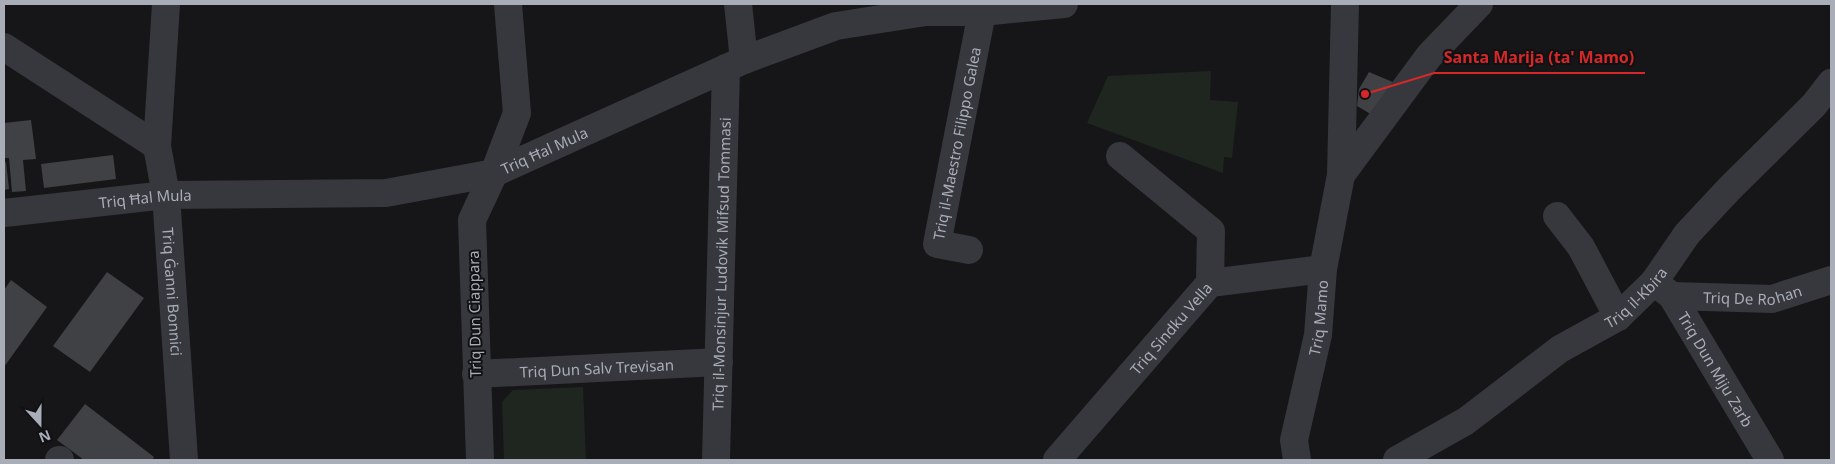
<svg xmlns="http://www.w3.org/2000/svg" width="1835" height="464" viewBox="0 0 1835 464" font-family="'Noto Sans',sans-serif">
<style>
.green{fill:#1e261f}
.building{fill:#404145}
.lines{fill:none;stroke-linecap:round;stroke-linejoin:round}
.minor{stroke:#37383d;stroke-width:28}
.labels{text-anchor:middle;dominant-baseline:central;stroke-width:4;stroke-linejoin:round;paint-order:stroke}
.street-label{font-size:15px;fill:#a8adb8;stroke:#111113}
.leader{fill:none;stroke:#d62828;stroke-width:2}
.callout-dot{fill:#d62828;stroke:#111113;stroke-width:2}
.callout-label{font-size:16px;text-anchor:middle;font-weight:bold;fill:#d62828;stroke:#111113;stroke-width:4;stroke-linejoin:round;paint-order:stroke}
</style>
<rect width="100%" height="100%" fill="#161618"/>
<!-- green -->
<path class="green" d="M1211,71L1210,100L1238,102L1232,158L1224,157L1223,173L1087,123L1108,76Z
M583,387L586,460H504L502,402L513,390Z"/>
<!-- building -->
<path class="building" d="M1369,72L1395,83L1374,116L1357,106L1359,89Z
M31,120L36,159L23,160L26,191L12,192L9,158H4V123Z
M113,155L116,179L44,188L41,164Z
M6,162L9,189L4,190V163Z
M107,272L144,298L90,372L53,346Z
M11,280L47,307L4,367V290Z
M85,404L154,457L152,460H84L57,440Z"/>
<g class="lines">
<!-- minor -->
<g class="minor">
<path id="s1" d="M166,4L157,146L166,195L184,460"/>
<path d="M738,4L744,60"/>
<path d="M4,47L157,146"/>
<path d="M1120,156L1211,231L1210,283"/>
<path d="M1341,175L1429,56L1479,4"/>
<path id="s2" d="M4,213L166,195L386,193L494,173L744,60L836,26L926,12H982L1064,4"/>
<path d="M1557,216L1581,247L1618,317"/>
<path id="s3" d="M969,250L937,244L982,12"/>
<path id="s4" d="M1654,282L1672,296L1770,460"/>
<path id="s5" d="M1672,296L1772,299L1831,280"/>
<path id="s6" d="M476,374L719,362"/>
<path d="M59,460H60"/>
<path d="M480,460L472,220L494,173L517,113L508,4"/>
<path id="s7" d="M716,460L726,68"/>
<path id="s8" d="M1057,460L1210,283L1323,269"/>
<path id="s9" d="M1297,460L1294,440L1318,335L1323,269L1341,175L1345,4"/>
<path id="s10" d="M1397,460L1466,421L1560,349L1618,317L1654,282L1687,234L1730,188L1814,105L1831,83"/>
</g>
</g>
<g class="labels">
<!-- street labels -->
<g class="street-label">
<text stroke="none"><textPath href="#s3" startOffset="135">Triq il-Maestro Filippo Galea</textPath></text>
<text stroke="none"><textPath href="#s2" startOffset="548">Triq Ħal Mula</textPath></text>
<text stroke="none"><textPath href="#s2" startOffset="142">Triq Ħal Mula</textPath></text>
<text stroke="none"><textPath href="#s7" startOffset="196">Triq il-Monsinjur Ludovik Mifsud Tommasi</textPath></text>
<text stroke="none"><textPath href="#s1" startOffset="289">Triq Ġanni Bonnici</textPath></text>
<text stroke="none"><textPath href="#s5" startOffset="81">Triq De Rohan</textPath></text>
<text stroke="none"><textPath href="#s10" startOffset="290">Triq il-Kbira</textPath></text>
<text transform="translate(474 314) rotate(-91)">Triq Dun Ciappara</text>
<text stroke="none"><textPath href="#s9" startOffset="145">Triq Mamo</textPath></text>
<text stroke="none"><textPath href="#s8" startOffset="174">Triq Sindku Vella</textPath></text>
<text stroke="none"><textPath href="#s6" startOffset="121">Triq Dun Salv Trevisan</textPath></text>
<text stroke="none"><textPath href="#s4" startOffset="108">Triq Dun Miju Zarb</textPath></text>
</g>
</g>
<!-- callouts -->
<path class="leader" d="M1365 94L1434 73H1645"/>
<circle class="callout-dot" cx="1365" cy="94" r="5"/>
<g class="callout-label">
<text x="1539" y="63">Santa Marija (ta' Mamo)</text>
</g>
<!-- border -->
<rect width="1835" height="464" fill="none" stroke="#a8adb8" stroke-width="10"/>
<!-- north arrow -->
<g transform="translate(40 424) rotate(159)" stroke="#111113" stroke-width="4" paint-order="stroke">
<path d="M0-4L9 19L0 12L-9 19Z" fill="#a8adb8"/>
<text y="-8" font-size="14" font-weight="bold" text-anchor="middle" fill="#a8adb8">N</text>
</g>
</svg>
